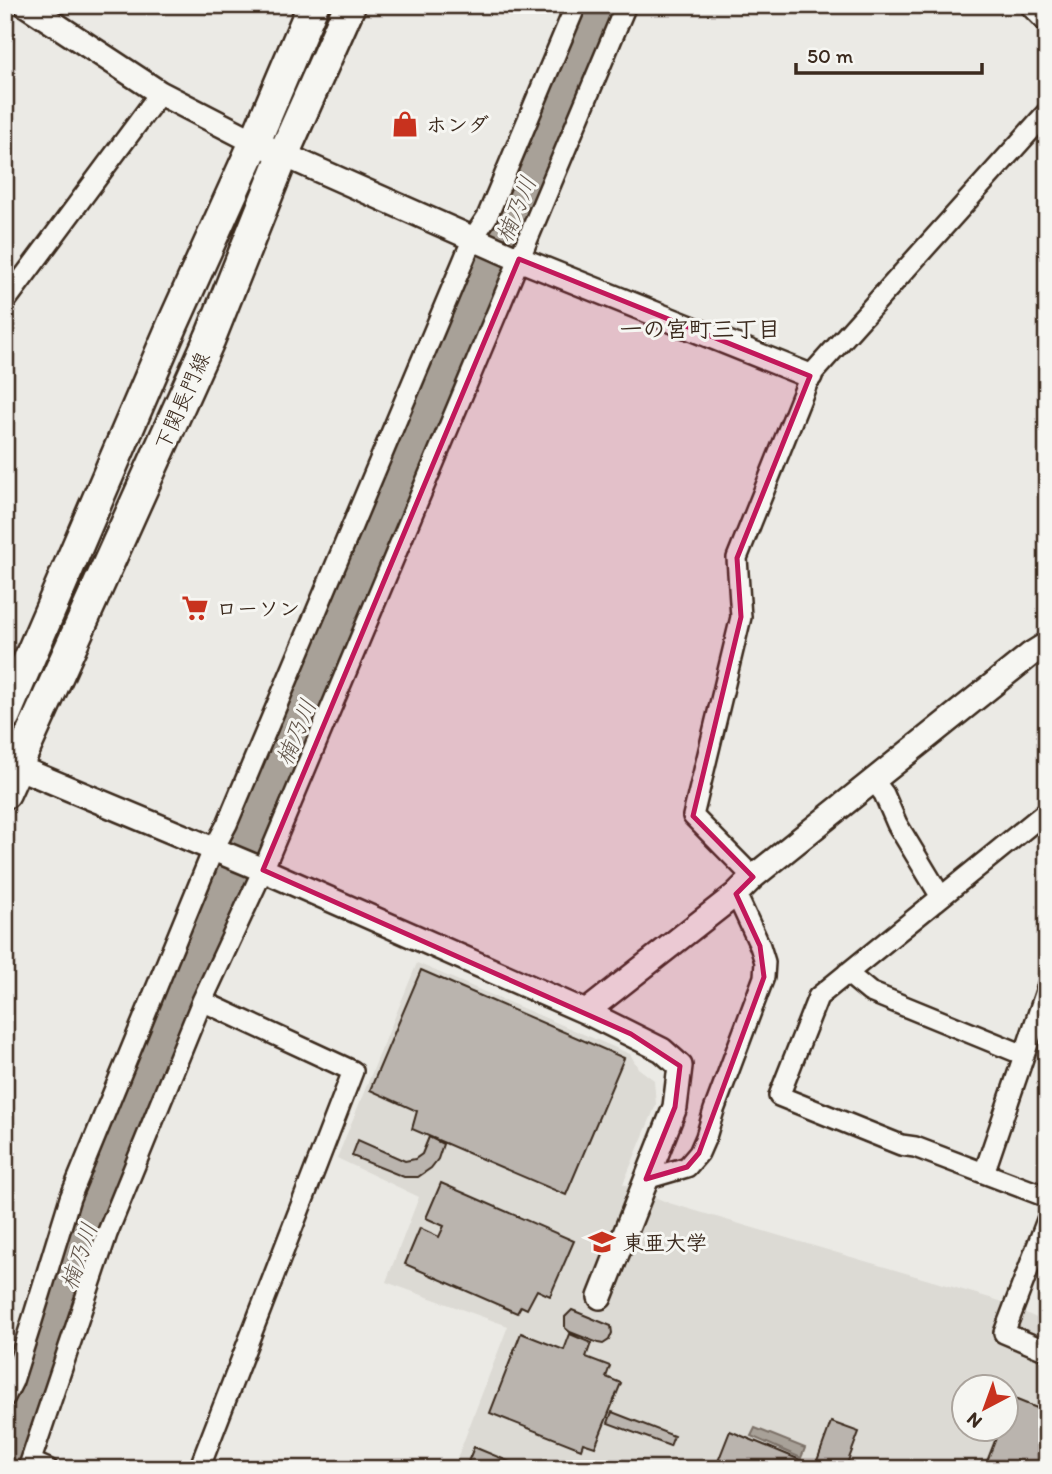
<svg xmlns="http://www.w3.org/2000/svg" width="1052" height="1474" viewBox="0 0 1052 1474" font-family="Itim,'Klee One',sans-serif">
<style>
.built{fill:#dcdad4;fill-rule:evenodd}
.water{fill:#a8a198;stroke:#7c7167;stroke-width:2}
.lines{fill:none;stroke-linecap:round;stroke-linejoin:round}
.river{stroke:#a8a198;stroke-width:44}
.building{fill:#bab4ae;stroke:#3b2a1e;stroke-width:2}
.minor-casing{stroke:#3b2a1e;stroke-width:24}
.tertiary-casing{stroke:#3b2a1e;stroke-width:28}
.primary-casing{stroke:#3b2a1e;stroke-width:35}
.minor{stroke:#f6f6f2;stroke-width:19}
.tertiary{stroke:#f6f6f2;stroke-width:23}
.primary{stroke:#f6f6f2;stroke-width:30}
.marked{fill:#c2185b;fill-opacity:0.2;stroke:#c2185b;stroke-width:5;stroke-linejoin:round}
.labels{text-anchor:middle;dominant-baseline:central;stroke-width:6;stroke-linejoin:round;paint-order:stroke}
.poi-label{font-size:21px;font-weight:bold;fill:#3b2a1e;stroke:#f6f6f2;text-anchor:start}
.street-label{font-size:21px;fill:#3b2a1e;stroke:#f6f6f2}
.water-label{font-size:23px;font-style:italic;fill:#615449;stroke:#f6f6f2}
.neighbourhood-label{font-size:23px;font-weight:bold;fill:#3b2a1e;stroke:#f6f6f2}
</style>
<rect width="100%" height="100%" fill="#ebeae5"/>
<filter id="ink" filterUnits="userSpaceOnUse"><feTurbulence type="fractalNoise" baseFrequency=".0143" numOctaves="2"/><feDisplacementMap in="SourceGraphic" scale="14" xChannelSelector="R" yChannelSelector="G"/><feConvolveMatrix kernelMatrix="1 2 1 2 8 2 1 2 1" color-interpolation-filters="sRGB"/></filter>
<g filter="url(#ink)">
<!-- built -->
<path class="built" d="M417,963L630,1054L638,1068L654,1080L656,1105L623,1184L669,1203L1000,1301L1047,1323V1469H453L508,1326L386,1282L419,1197L337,1158ZM964,1386H1006V1428H964Z"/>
<!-- water -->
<path class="water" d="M755,1428L805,1448L801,1458L751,1436Z"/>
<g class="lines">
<!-- river -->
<path class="river" d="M5,1464L27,1413L52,1347L74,1261L268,791L601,5"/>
</g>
<!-- building -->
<path class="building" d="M421,970L624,1058L566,1195L412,1129L417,1111L370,1090Z
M429,1137L443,1144L438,1159L431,1168L418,1177H404L352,1156L358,1140L405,1161L415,1159L422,1154Z
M441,1183L574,1241L550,1296L537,1290L527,1309L521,1306L517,1313L405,1264L420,1228L439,1237L444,1226L426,1218Z
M572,1310L611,1326L612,1333L609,1340L603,1344L598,1343L570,1332L565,1328V1317Z
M521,1333L564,1350L570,1334L591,1343L586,1357L610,1366L606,1377L621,1383L595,1447L583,1443L581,1449L490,1413Z
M1012,1398L1047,1412V1469H984L1000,1428H1006V1412Z
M612,1412L674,1436L670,1446L608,1423Z
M831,1422L859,1432L845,1469H839L817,1461Z
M730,1431L822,1469H715Z
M474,1447L527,1469H465Z"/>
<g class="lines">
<!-- minor casing -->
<g class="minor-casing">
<path id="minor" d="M1029,5L1047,23
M5,302L160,93
M874,781L884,794L897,824L941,897
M1047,811L818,997L779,1096L901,1145L915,1147L1047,1197
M753,877L693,816L741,617L737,558L810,376L1047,112
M847,973L870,992L1024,1055
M984,1173L1047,988
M646,1179L687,1167L699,1153L706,1137L714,1110L764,977L765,962L760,946L736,894
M1047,1220L1004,1333L1047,1351
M5,1397L13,1381L32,1321L70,1198L213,850L227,824L473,238L487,217L576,5
M32,1462L48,1469
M28,1469L107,1234L202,1001L263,870L626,5
M199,1469L353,1071L202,1001"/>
</g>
<!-- tertiary casing -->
<g class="tertiary-casing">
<path id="tertiary" d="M26,5L160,93L255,142L519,259L810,376
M5,762L254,866L586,1012L736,894L753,877L1031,654L1047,644
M586,1012L662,1050L680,1066L675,1107L600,1297"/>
</g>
<!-- primary casing -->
<g class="primary-casing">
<path id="primary" d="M5,715L173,324L255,142L313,5
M5,793L210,338L284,153L350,5"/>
</g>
<!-- minor -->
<use href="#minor" class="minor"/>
<!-- tertiary -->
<use href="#tertiary" class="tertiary"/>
<!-- primary -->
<use href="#primary" class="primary"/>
</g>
</g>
<!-- marked area -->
<path class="marked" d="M519,259L810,376L737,558L741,617L693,816L753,877L736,894L760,946L764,977L699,1153L687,1167L646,1179L675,1107L680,1066L631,1034L263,870Z"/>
<!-- icons -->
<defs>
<g id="shop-bare" transform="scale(2.1)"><path d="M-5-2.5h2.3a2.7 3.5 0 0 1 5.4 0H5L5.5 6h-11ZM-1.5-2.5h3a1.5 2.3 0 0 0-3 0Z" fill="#c8321e" stroke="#f6f6f2" stroke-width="2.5" paint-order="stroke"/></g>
<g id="supermarket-bare" transform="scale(2.1)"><path d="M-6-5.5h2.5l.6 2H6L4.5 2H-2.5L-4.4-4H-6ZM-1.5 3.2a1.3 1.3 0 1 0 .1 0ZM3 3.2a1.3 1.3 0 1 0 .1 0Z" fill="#c8321e" stroke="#f6f6f2" stroke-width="2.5" paint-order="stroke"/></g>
<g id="university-bare" transform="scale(2.1)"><path d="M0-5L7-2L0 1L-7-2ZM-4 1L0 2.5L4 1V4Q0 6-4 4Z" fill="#c8321e" stroke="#f6f6f2" stroke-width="2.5" paint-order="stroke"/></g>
</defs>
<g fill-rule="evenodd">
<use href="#shop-bare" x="405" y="124"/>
<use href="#supermarket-bare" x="195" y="608"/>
<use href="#university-bare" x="602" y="1242"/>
</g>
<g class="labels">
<!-- poi labels -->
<g class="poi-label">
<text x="426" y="124">ホンダ</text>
<text x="216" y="608">ローソン</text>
<text x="623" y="1242">東亜大学</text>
</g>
<!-- street labels -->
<g class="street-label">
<text transform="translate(182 401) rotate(-66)">下関長門線</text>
</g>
<!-- water labels -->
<g class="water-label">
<text transform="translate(516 209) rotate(-67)">楠乃川</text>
<text transform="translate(296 732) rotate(-67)">楠乃川</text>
<text transform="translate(79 1256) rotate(-71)">楠乃川</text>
</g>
<!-- neighbourhood labels -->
<g class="neighbourhood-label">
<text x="700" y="329">一の宮町三丁目</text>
</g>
</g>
<!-- margin -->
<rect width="1052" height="1474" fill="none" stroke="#f6f6f2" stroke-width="28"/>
<rect x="14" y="14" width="1024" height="1446" fill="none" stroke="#3b2a1e" stroke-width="2.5" filter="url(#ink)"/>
<!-- north arrow -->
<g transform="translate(985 1408) rotate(221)"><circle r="33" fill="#f6f6f2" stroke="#aba49d" stroke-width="2"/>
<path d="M0-5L12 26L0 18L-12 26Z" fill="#c8321e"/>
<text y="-10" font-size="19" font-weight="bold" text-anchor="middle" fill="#3b2a1e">N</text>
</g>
<!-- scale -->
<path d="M796 63v10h186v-10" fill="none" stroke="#3b2a1e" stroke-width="3.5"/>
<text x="807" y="63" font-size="21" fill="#3b2a1e" stroke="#f6f6f2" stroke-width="5" paint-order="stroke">50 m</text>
</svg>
